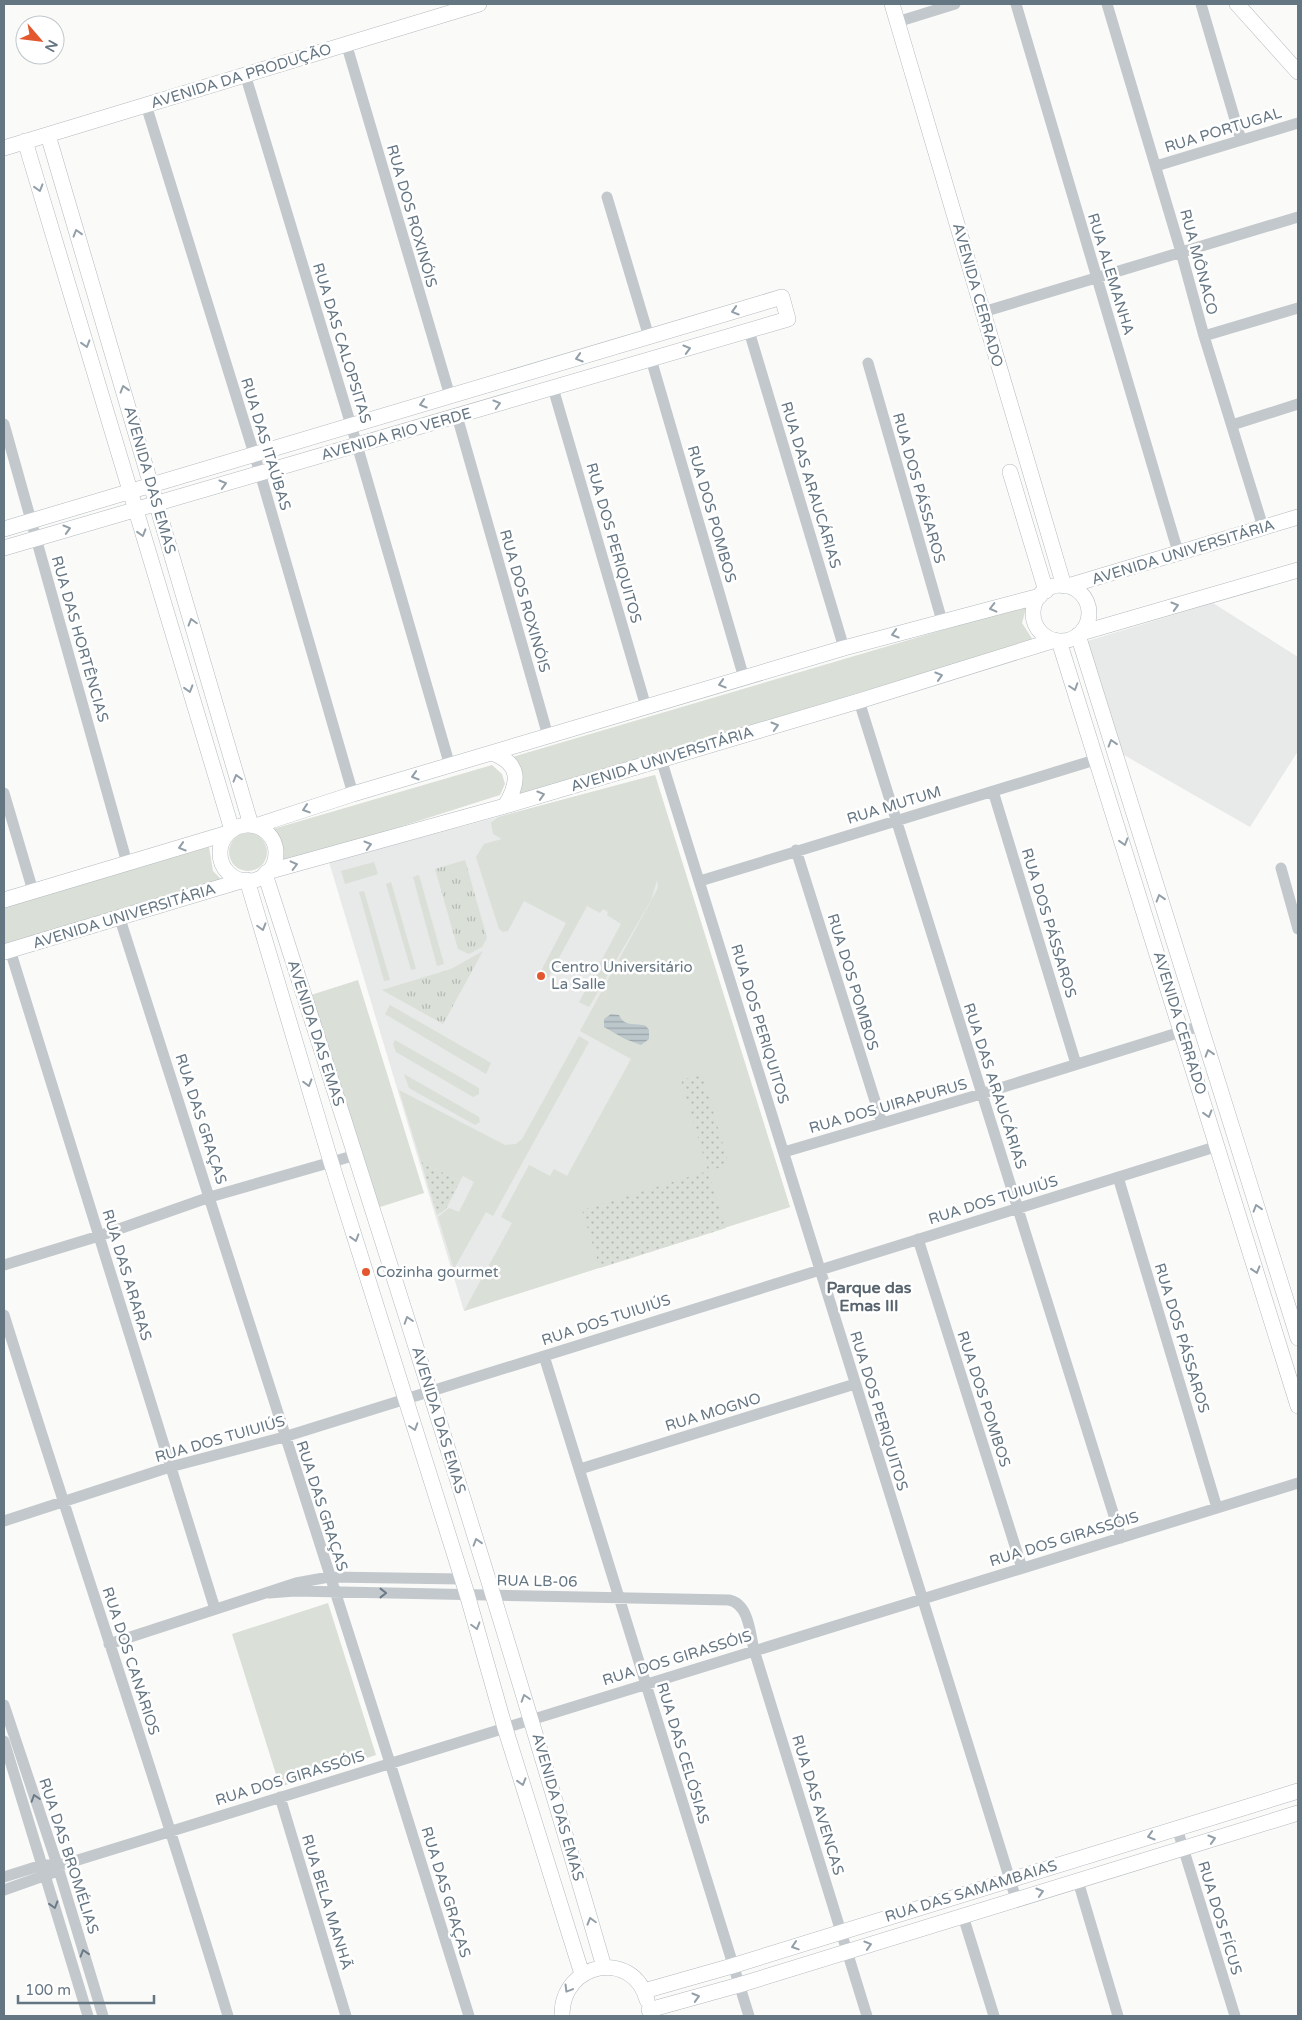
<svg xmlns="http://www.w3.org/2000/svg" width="1302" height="2020" viewBox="0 0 1302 2020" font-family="'Varela Round',sans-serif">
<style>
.built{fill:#e8e9e9}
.grass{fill:#dadfd7}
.park{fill:url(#park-tufts)}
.garden{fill:url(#garden-dots)}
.water{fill:url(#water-rules)}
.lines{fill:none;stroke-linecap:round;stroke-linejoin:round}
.secondary-casing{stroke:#b3babf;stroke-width:16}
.street{stroke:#c3c8cc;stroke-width:11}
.secondary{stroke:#fff;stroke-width:15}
.oneway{stroke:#939fa8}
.oneway2{stroke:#6a7a87}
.poi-dot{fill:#e4572e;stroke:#fff;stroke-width:2}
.labels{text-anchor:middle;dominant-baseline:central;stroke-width:5;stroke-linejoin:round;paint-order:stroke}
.street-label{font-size:15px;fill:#657683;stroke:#fff}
.poi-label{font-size:15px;fill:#657683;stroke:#fff;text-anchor:start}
.neighbourhood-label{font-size:16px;font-weight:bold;fill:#57646e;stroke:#fff}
</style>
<defs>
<pattern id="park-tufts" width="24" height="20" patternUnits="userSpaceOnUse" patternTransform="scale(1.25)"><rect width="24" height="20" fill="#dadfd7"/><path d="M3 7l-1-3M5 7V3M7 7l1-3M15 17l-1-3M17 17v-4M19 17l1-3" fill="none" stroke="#b4b9b4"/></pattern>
<pattern id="garden-dots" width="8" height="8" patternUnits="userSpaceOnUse" patternTransform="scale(1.25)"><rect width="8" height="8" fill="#dadfd7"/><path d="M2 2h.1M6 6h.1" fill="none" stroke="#b4b9b4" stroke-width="1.8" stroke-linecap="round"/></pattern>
<pattern id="water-rules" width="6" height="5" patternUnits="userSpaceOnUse" patternTransform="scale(1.25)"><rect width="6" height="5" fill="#bbc7cb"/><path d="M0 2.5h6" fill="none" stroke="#9ca6aa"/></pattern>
</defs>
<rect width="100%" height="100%" fill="#fafaf8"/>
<!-- built -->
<path class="built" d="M1213,603L1298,657V751L1250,827L1117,751L1084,642Z
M655,775L790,1207L464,1311L329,862Z"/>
<!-- grass -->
<path class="grass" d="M1027,605L1022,623L1033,640L516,796L509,758Z
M492,765L502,774L505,784L500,795L283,864L284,850L273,829Z
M655,775L790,1207L464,1311L512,1223L501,1217L529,1165L550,1176L554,1169L567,1176L631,1059L580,1031L658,888L657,880L651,900L589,1007L579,1002L621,924L607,915L608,912L603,909L600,913L587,906L548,978L540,973L566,923L524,901L508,931L503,932L499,929L476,857L484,844L502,839L493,834L491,823L498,817Z
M229 852a19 19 0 1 1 38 0a19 19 0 1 1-38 0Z
M209,847L213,871L223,881L4,945V907Z
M374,862L378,874L345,884L341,871Z
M419,875L444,964L437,966L413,877Z
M391,882L416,969L411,970L386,884Z
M364,891L390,980L384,981L359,892Z
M358,980L424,1193L377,1208L311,995Z
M390,1005L491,1063L486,1074L385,1014Z
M579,1036L589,1042L493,1216L486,1212L455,1267V1273L438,1217L449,1208L459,1212L474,1182L463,1176L460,1181L421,1162L399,1090L505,1145L516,1144L522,1139Z
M395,1040L479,1088V1094L473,1097L396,1052L393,1044Z
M404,1074L479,1117L480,1122L475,1125L409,1088Z
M328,1603L376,1755L280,1787L232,1634Z"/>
<!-- park -->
<path class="park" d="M465,860L487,938L482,947L469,954L458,949L435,869Z
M483,951L443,1024L382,990L451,969Z"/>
<!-- garden -->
<path class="garden" d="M702,1074L729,1165L708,1171L726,1228L600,1268L582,1210L708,1171L681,1080Z
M421,1162L460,1181L446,1209L437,1215Z"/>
<!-- water -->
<path class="water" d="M611,1014L619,1015C625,1028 635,1022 646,1026L649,1030V1039L641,1045L625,1039L604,1027V1019Z"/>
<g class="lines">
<!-- secondary casing -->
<g class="secondary-casing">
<path id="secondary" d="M892,4L1064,586
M1237,4L1298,72
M48,135L251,825
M25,141L232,830
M4,148L479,4
M1010,472L1046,591
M4,529L782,297L788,319L4,548
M1033 613a28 28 0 1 1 56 0a28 28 0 1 1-56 0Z
M1068,586L1298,517
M1081,633L1298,570
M1078,635L1298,1338
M1059,641L1298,1406
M492,753C522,764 519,783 505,806
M220 853a28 28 0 1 1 56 0a28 28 0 1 1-56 0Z
M255,826L353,794L844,648L1040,596
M267,872L505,806L859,701L1055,640
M265,874C382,1237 498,1601 604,1967
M247,880L331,1162L467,1594L505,1728L582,1974
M4,900L228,833
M4,952L244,880
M644,1991L732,1966L1298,1791
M649,2010L739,1985L1298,1813
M562,2016C561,1962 633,1948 647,2000"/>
</g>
<!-- street -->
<path class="street" d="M1016,4L1178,552
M1107,4L1181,252L1204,336L1263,527
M1201,4L1241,140
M897,22L955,4
M346,43L450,396
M245,74L357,445L450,766
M146,105L260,473L353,794
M1156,166L1298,123
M607,197L649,337
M983,312L1298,217
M749,331L844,648
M1204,336L1298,308
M651,359L744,678
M868,363L942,621
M553,388L646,707
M457,416L548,736
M4,424L127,863
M1232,425L1298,404
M859,701L1121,1538
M661,759L1016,1899
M993,791L1076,1064
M4,793L33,891
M796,850L882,1123
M1281,868L1298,929
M700,881L1098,759
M120,919L390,1763L469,2016
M10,950L215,1609
M784,1152L981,1094L1200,1026
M1118,1177L1217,1508
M918,1239L1022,1568
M4,1265L99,1236L210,1197L356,1155
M4,1315C77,1549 157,1781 228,2016
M544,1356L749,2016
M580,1469L855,1384
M4,1521L170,1467L284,1437L1218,1146
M269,1593L295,1591L729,1600C749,1604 750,1633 754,1650L867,2016
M109,1644L296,1583L329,1577L462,1579
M4,1705L57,1864L103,2016
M4,1741L88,2016
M280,1797L346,2016
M1177,1828L1235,2016
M4,1877L42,1865L65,1864L1298,1483
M1078,1881L1118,2016
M4,1890L52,1873
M963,1916L994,2016"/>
<!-- secondary -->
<use href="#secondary" class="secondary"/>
</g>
<!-- one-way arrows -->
<defs><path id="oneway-chevron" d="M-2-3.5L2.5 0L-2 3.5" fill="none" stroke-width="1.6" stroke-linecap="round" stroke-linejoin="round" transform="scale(1.25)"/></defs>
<g class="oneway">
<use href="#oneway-chevron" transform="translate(39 188) rotate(73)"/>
<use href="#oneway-chevron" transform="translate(77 233) rotate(-107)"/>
<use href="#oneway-chevron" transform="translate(735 311) rotate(163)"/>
<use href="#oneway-chevron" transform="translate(86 344) rotate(73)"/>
<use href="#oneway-chevron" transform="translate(687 349) rotate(-16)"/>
<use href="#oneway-chevron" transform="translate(579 358) rotate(163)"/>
<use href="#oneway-chevron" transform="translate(124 389) rotate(-107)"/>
<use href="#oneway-chevron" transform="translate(423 404) rotate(163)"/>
<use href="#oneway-chevron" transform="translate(497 404) rotate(-16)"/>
<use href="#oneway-chevron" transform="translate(223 484) rotate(-16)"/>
<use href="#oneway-chevron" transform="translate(67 529) rotate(-16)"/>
<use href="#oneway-chevron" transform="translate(142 533) rotate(73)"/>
<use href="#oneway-chevron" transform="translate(1175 606) rotate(-16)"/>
<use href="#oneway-chevron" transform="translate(993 608) rotate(166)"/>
<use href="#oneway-chevron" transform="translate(192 622) rotate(-106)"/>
<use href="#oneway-chevron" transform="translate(895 634) rotate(164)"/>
<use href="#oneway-chevron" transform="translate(939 676) rotate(-17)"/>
<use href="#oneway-chevron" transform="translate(722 684) rotate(163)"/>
<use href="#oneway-chevron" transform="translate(1074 687) rotate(72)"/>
<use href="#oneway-chevron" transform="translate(189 689) rotate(73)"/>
<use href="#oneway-chevron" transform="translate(775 726) rotate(-16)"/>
<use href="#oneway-chevron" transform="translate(1112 743) rotate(-107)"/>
<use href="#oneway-chevron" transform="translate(415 776) rotate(163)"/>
<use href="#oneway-chevron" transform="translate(237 778) rotate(-106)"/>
<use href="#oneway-chevron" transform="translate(541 795) rotate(-17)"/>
<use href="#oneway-chevron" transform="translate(306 809) rotate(162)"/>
<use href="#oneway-chevron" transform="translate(1124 842) rotate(73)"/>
<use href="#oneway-chevron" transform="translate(368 845) rotate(-16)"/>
<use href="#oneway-chevron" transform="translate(182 847) rotate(163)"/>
<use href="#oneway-chevron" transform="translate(294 865) rotate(-14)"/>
<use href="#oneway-chevron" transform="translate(1160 898) rotate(-107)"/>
<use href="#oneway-chevron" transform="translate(262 927) rotate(74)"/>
<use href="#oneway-chevron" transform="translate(1209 1053) rotate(-107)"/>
<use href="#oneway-chevron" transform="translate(308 1083) rotate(74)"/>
<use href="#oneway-chevron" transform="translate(1208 1114) rotate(73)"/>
<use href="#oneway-chevron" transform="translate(1257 1208) rotate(-107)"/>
<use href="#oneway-chevron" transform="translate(355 1238) rotate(73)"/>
<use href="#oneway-chevron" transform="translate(1256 1270) rotate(73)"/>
<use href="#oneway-chevron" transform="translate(408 1320) rotate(-108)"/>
<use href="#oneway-chevron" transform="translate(414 1427) rotate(72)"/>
<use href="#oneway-chevron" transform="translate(477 1542) rotate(-107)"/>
<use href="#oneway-chevron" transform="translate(476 1626) rotate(74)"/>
<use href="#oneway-chevron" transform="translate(525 1698) rotate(-108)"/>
<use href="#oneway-chevron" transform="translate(522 1782) rotate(73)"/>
<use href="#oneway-chevron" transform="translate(1151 1836) rotate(163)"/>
<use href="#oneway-chevron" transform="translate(1212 1839) rotate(-17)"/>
<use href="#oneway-chevron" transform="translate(1040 1892) rotate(-17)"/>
<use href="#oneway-chevron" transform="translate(591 1921) rotate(-106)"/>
<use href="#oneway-chevron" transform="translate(868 1945) rotate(-17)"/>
<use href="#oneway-chevron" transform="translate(795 1946) rotate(162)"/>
<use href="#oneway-chevron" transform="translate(568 1989) rotate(121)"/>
<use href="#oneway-chevron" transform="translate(696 1997) rotate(-16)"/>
</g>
<g class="oneway2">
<use href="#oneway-chevron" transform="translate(383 1593)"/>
<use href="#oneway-chevron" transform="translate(35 1798) rotate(-108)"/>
<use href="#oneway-chevron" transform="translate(54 1905) rotate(73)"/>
<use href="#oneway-chevron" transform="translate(84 1953) rotate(-107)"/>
</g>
<!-- markers -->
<g class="poi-dot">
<circle cx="541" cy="976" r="5"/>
<circle cx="366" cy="1272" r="5"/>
</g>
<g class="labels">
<!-- street labels -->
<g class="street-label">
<text transform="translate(241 76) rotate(-17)">AVENIDA DA PRODUÇÃO</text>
<text transform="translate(1223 130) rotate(-17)">RUA PORTUGAL</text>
<text transform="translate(412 216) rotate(74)">RUA DOS ROXINÓIS</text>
<text transform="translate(1199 262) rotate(75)">RUA MÔNACO</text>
<text transform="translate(1111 274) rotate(73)">RUA ALEMANHA</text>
<text transform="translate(978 295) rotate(74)">AVENIDA CERRADO</text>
<text transform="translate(342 343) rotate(73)">RUA DAS CALOPSITAS</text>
<text transform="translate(396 434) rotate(-16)">AVENIDA RIO VERDE</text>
<text transform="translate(266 444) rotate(73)">RUA DAS ITAÚBAS</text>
<text transform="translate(150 480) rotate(74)">AVENIDA DAS EMAS</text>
<text transform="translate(811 485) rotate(73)">RUA DAS ARAUCÁRIAS</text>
<text transform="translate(919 488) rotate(74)">RUA DOS PÁSSAROS</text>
<text transform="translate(712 514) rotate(74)">RUA DOS POMBOS</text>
<text transform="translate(614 543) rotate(74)">RUA DOS PERIQUITOS</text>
<text transform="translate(1183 552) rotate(-17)">AVENIDA UNIVERSITÁRIA</text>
<text transform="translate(525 601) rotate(74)">RUA DOS ROXINÓIS</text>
<text transform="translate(80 639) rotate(74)">RUA DAS HORTÊNCIAS</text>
<text transform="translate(662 759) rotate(-17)">AVENIDA UNIVERSITÁRIA</text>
<text transform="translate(894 805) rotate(-17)">RUA MUTUM</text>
<text transform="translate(124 916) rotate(-17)">AVENIDA UNIVERSITÁRIA</text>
<text transform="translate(1049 923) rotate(73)">RUA DOS PÁSSAROS</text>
<text transform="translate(853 982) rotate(73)">RUA DOS POMBOS</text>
<text transform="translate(1180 1023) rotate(73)">AVENIDA CERRADO</text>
<text transform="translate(760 1024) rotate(73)">RUA DOS PERIQUITOS</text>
<text transform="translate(316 1033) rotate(72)">AVENIDA DAS EMAS</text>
<text transform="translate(995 1086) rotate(72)">RUA DAS ARAUCÁRIAS</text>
<text transform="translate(888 1106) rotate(-16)">RUA DOS UIRAPURUS</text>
<text transform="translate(201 1119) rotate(72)">RUA DAS GRAÇAS</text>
<text transform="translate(993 1200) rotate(-17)">RUA DOS TUIUIÚS</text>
<text transform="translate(127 1275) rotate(73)">RUA DAS ARARAS</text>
<text transform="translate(606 1320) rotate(-18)">RUA DOS TUIUIÚS</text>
<text transform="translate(1182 1338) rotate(73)">RUA DOS PÁSSAROS</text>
<text transform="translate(984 1399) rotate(72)">RUA DOS POMBOS</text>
<text transform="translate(879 1411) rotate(73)">RUA DOS PERIQUITOS</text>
<text transform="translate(713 1412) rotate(-17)">RUA MOGNO</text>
<text transform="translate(439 1420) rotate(73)">AVENIDA DAS EMAS</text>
<text transform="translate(220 1439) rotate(-16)">RUA DOS TUIUIÚS</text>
<text transform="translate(322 1506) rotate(72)">RUA DAS GRAÇAS</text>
<text transform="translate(1064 1539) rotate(-17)">RUA DOS GIRASSÓIS</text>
<text transform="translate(537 1581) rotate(1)">RUA LB-06</text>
<text transform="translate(677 1658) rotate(-17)">RUA DOS GIRASSÓIS</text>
<text transform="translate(131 1661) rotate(72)">RUA DOS CANÁRIOS</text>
<text transform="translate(683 1753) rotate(73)">RUA DAS CELÓSIAS</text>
<text transform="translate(290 1778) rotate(-17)">RUA DOS GIRASSÓIS</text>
<text transform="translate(818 1805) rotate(73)">RUA DAS AVENCAS</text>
<text transform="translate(558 1807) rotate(74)">AVENIDA DAS EMAS</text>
<text transform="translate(69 1856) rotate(72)">RUA DAS BROMÉLIAS</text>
<text transform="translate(971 1891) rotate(-17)">RUA DAS SAMAMBAIAS</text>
<text transform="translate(446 1892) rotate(73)">RUA DAS GRAÇAS</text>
<text transform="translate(327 1902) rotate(73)">RUA BELA MANHÃ</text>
<text transform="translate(1220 1918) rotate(73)">RUA DOS FÍCUS</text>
</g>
<!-- poi labels -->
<g class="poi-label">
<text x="551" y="967">Centro Universitário<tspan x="551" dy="17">La Salle</tspan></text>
<text x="376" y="1272">Cozinha gourmet</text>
</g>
<!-- neighbourhood labels -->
<g class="neighbourhood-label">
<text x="869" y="1288">Parque das<tspan x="869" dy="18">Emas III</tspan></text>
</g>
</g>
<!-- border -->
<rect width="1302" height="2020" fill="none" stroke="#657683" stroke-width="10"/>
<!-- north arrow -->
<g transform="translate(40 40) rotate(118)"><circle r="24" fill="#ffffff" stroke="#c1c8cd"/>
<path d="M0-4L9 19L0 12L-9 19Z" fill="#e4572e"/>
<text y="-8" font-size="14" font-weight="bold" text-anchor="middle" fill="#657683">N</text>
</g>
<!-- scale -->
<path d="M18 1995v8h136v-8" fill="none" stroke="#657683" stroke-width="2.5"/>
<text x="25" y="1995" font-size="15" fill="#657683" stroke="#ffffff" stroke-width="4" paint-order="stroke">100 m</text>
</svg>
